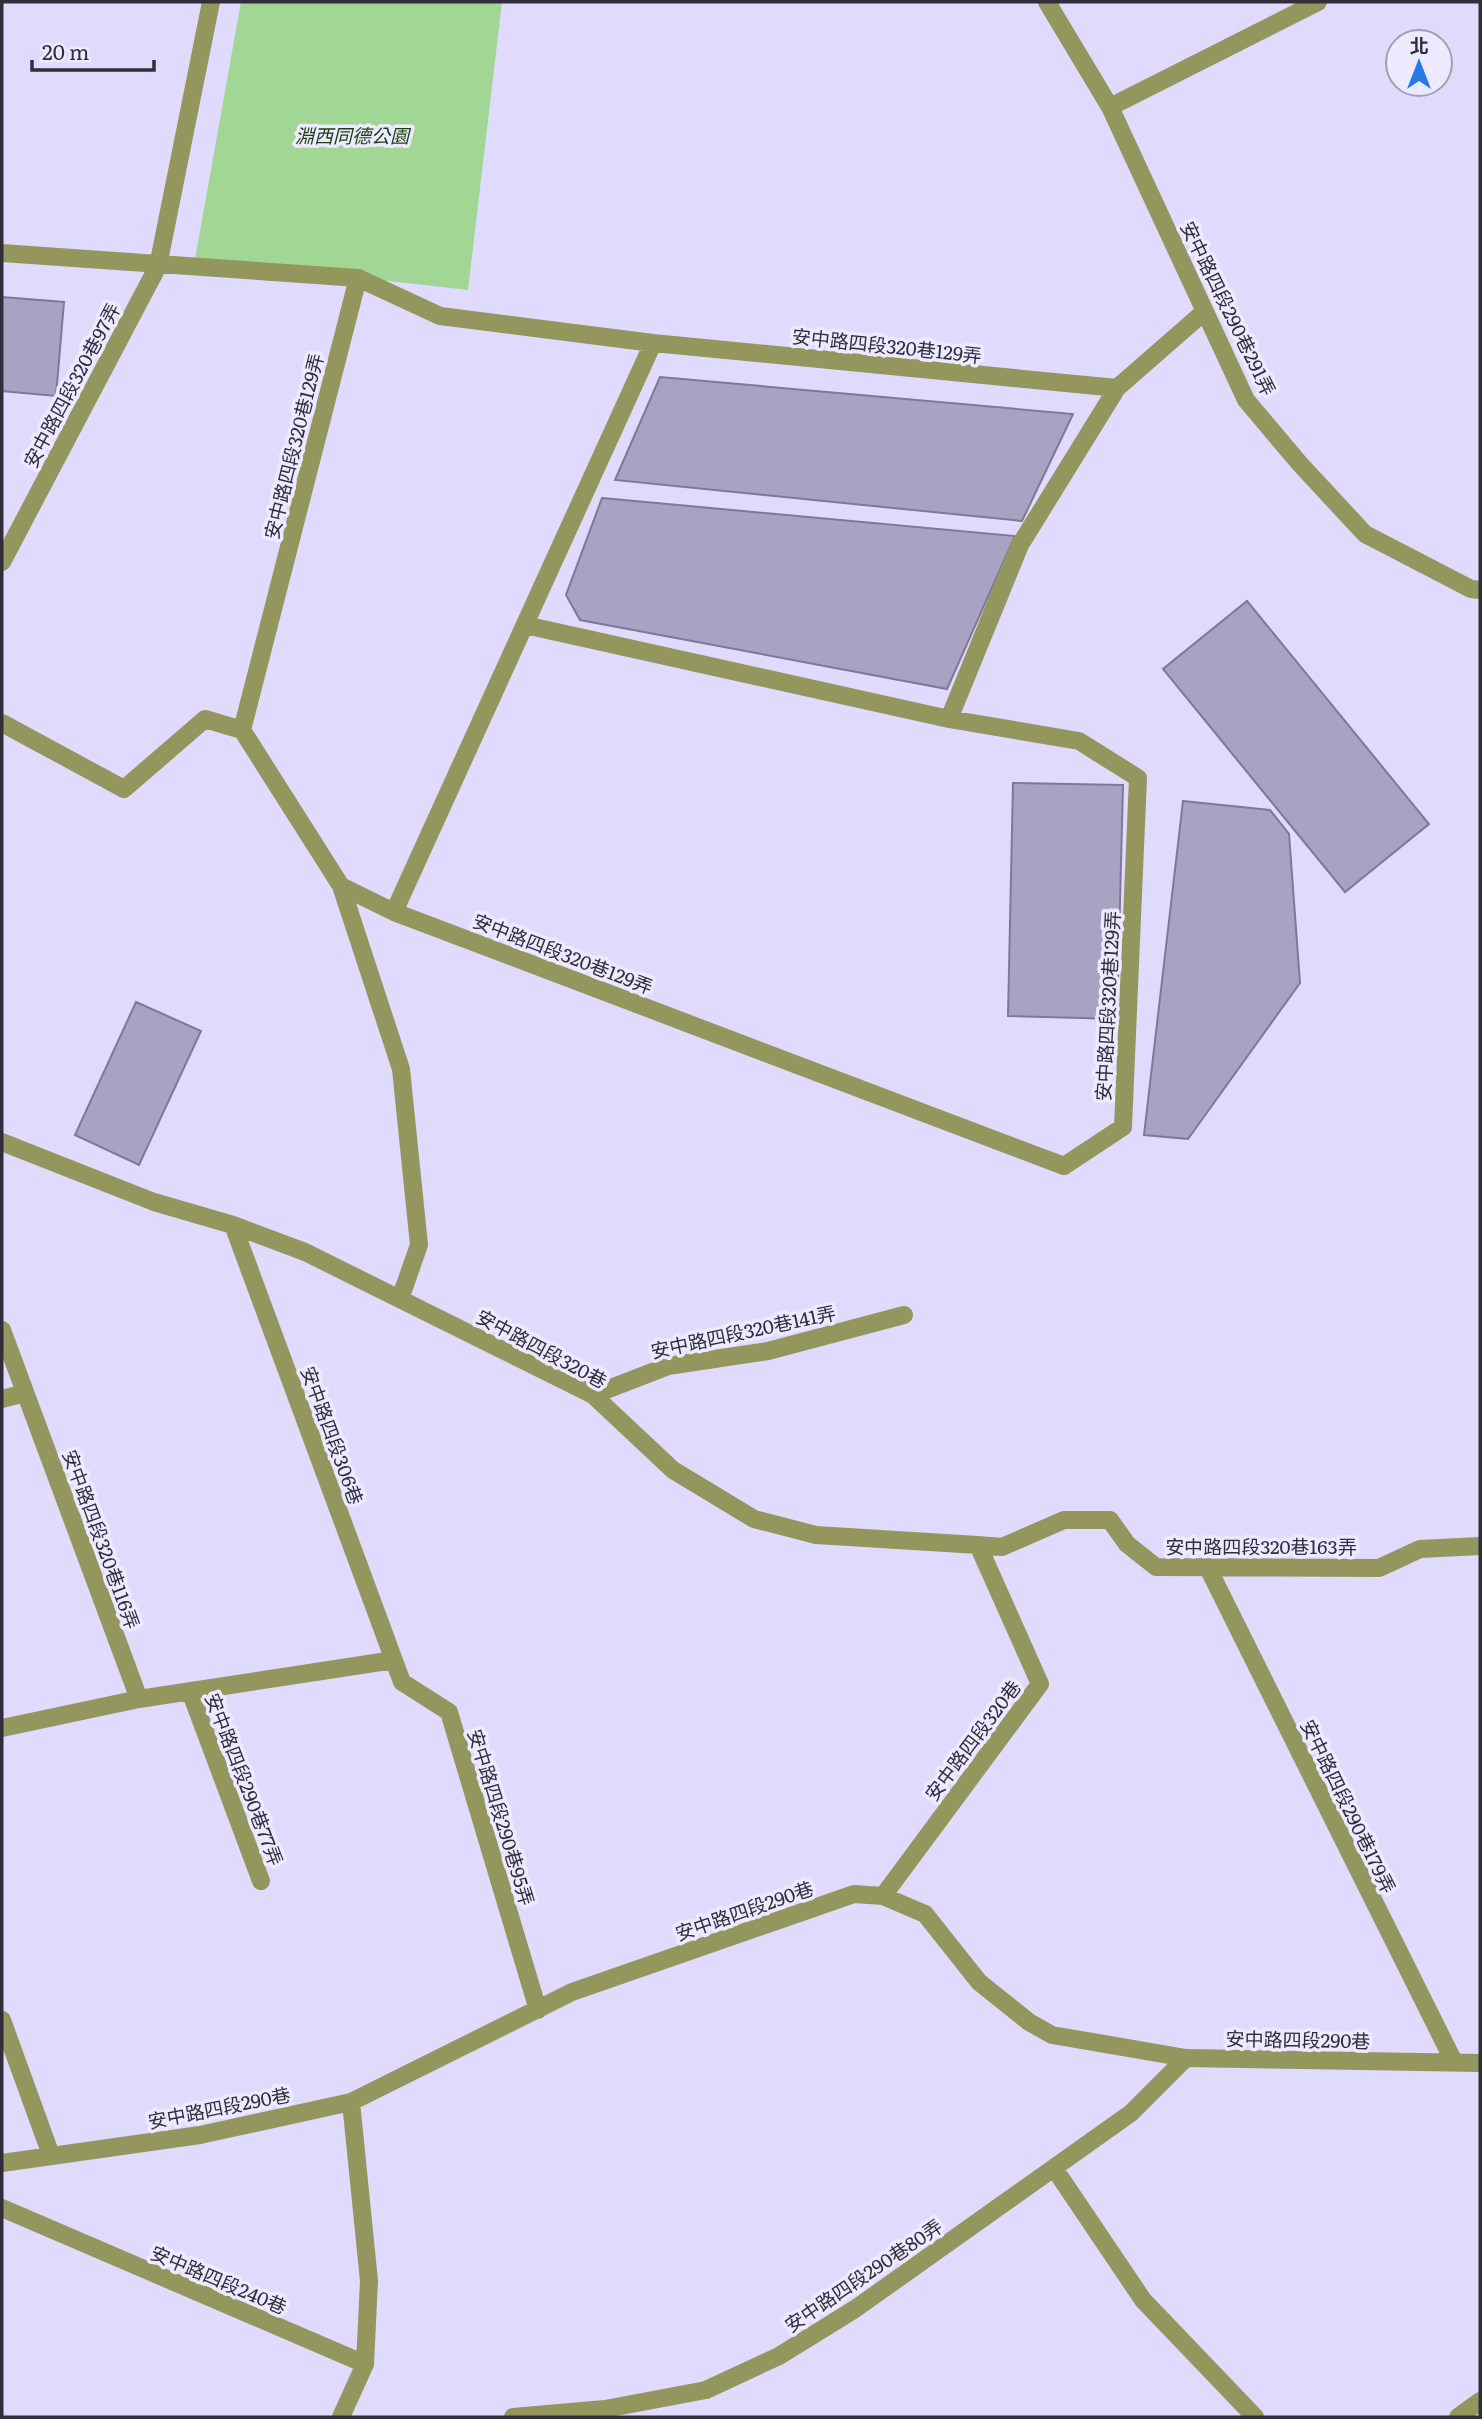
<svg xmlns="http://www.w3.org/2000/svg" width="1482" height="2419" viewBox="0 0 1482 2419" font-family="Literata,'Noto Sans TC',serif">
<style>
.green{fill:#a2d695}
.building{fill:#a8a3c3;stroke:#7e7998;stroke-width:2}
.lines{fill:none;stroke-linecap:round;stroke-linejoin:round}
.service{stroke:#94975d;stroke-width:18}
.minor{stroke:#94975d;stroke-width:18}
.labels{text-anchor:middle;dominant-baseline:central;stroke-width:7;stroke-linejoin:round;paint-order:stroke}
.park-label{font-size:19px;font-style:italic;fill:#1b4110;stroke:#edeaff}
.street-label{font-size:19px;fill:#302e3b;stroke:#edeaff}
</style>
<rect width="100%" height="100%" fill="#e0dbfd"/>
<!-- green -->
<path class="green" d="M241,2H502L468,290L195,259Z"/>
<!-- building -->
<path class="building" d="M2,297L64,302L56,396L2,391Z
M660,377L1073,414L1022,521L615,480Z
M602,498L1015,536L947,689L580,620L566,595Z
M1247,601L1429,824L1345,892L1163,669Z
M1013,783L1123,785L1117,1019L1008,1016Z
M1183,801L1270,810L1289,834L1300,983L1188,1139L1144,1135Z
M136,1002L201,1031L139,1165L75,1135Z"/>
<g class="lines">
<!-- service -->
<path class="service" d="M1047,2L1110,107L1246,400L1300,464L1365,534L1471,589L1480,590
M1110,107L1318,2
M2,253L358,278L440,316L653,343L1117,388
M358,278L242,730L341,886L401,1069L419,1245L400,1299
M2,562L158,266L211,2
M949,719L1020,545L1117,388L1204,312
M2,723L124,789L205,719L242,730
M341,886L394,912L1064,1166L1123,1127L1138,778L1079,741L949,719L525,625
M394,912L653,343
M2,1142L154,1202L233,1225L305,1252L593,1395L673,1470L754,1519L816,1535L978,1545L1040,1684L883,1896
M233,1225L402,1682L449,1712L538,2010
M2,1330L139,1699
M593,1395L668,1366L768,1351L904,1315
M2,1399L25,1393
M978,1545L1002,1547L1064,1520H1110L1127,1544L1156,1567L1379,1568L1420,1549L1480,1546
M1208,1568L1454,2062
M190,1691L261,1881
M2,1728L139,1699L394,1660
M2,2020L51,2155
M351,2102L369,2281L365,2364
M2,2163L200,2135L351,2102L572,1992L854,1894L883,1896L925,1914L979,1982L1029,2022L1052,2035L1186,2058L1480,2063
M1054,2168L1143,2300L1255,2417
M2,2208L365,2364L341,2417
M513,2417L605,2409L706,2390L779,2356L855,2309L1131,2113L1186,2058"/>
<!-- minor -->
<path class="minor" d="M1458,2417L1480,2401"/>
</g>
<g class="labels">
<!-- park labels -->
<g class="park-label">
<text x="352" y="135">淵西同德公園</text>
</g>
<!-- street labels -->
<g class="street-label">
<text transform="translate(1229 308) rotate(64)">安中路四段290巷291弄</text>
<text transform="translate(887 345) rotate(6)">安中路四段320巷129弄</text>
<text transform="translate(71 385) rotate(-62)">安中路四段320巷97弄</text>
<text transform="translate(293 446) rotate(-76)">安中路四段320巷129弄</text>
<text transform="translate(563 953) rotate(21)">安中路四段320巷129弄</text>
<text transform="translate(1107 1006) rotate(-87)">安中路四段320巷129弄</text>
<text transform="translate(743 1331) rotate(-12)">安中路四段320巷141弄</text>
<text transform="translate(542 1348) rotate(28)">安中路四段320巷</text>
<text transform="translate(333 1435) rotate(70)">安中路四段306巷</text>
<text transform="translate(102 1539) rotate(70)">安中路四段320巷116弄</text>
<text x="1261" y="1546">安中路四段320巷163弄</text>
<text transform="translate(972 1740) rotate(-53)">安中路四段320巷</text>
<text transform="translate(245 1779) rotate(69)">安中路四段290巷77弄</text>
<text transform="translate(1349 1806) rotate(64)">安中路四段290巷179弄</text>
<text transform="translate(502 1817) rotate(73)">安中路四段290巷95弄</text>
<text transform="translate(744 1910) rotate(-19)">安中路四段290巷</text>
<text transform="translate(1298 2039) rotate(1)">安中路四段290巷</text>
<text transform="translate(219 2107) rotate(-11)">安中路四段290巷</text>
<text transform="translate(863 2275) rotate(-34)">安中路四段290巷80弄</text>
<text transform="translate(219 2279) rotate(23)">安中路四段240巷</text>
</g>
</g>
<!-- border -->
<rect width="1482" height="2419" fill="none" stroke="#302e3b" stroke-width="7"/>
<!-- north arrow -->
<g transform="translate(1419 63)"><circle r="33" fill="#edeaff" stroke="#a19fb1" stroke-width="2"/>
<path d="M0-5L12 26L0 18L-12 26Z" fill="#2979e5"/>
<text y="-10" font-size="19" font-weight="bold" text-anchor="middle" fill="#302e3b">北</text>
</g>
<!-- scale -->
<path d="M32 60v10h122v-10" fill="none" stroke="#302e3b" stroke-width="3.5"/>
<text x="42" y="60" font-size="21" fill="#302e3b" stroke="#edeaff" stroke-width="5" paint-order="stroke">20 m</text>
</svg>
